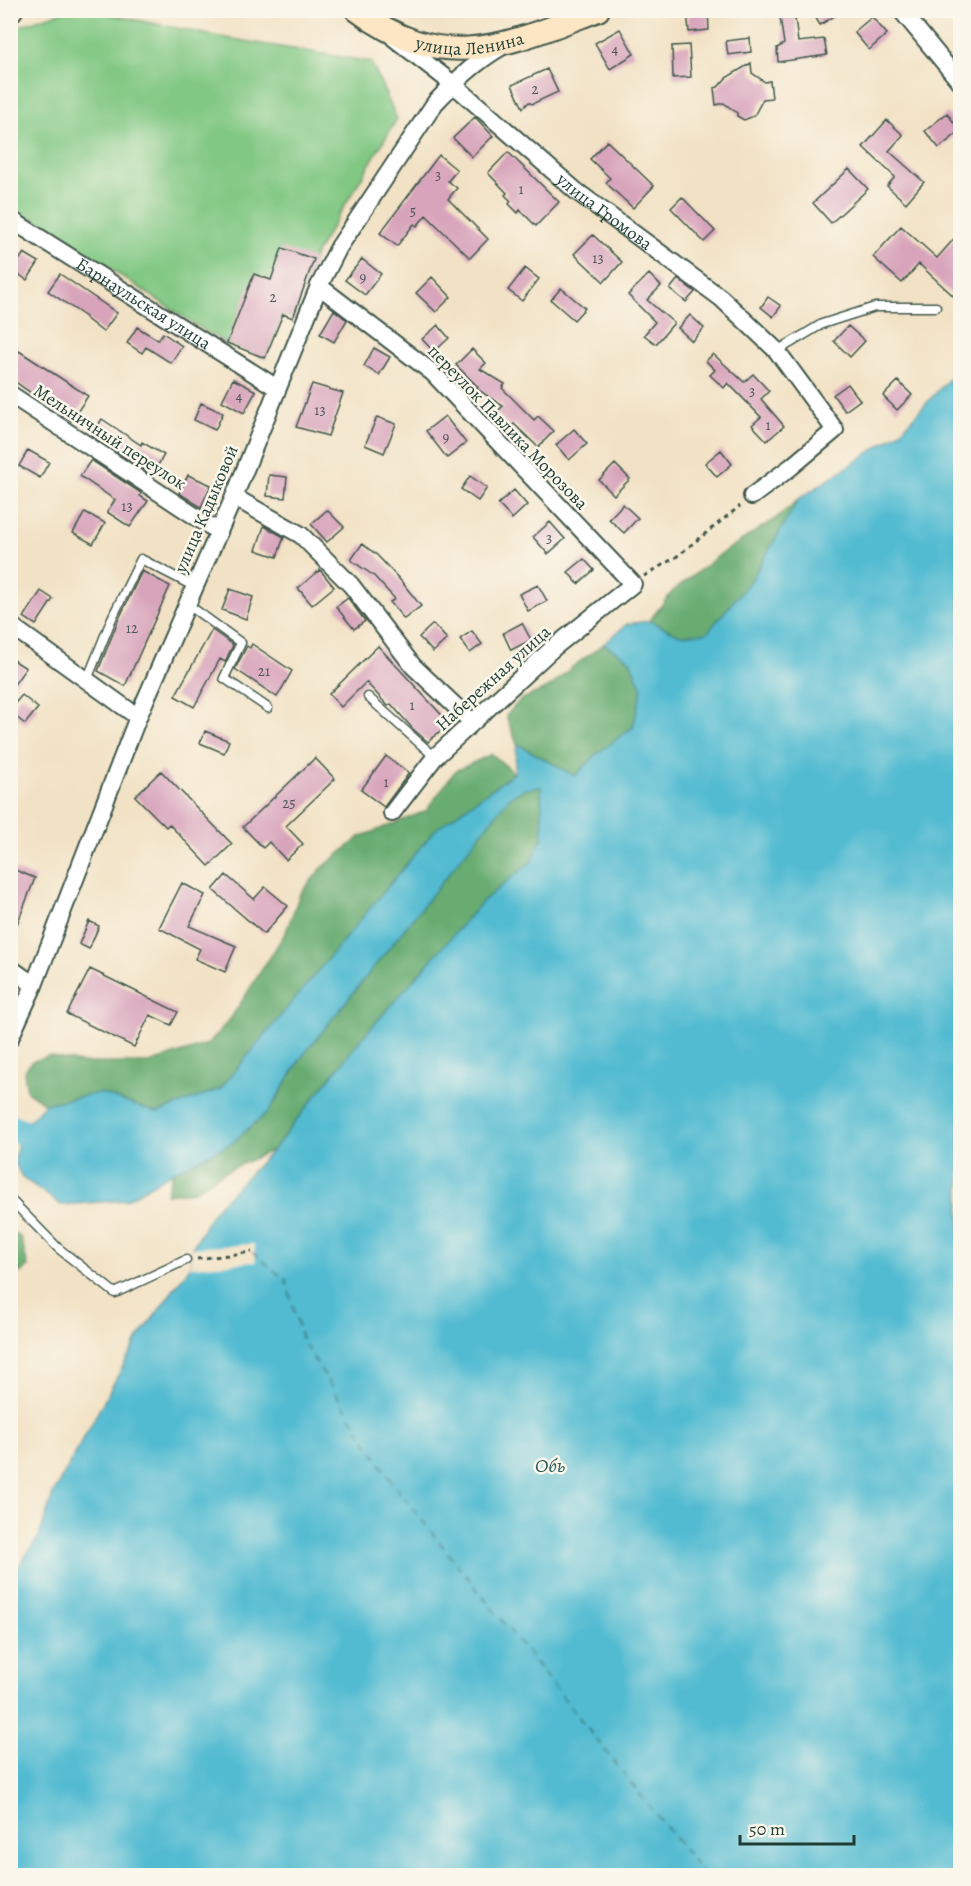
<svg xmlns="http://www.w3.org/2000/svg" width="971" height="1886" viewBox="0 0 971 1886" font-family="Alegreya,serif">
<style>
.green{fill:#81c883;stroke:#50825c;stroke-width:1.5}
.forest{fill:#68ac71;stroke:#447452;stroke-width:1.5}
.water{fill:#53bbd1;stroke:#397c82;stroke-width:1.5}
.pier{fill:#f2e2c5}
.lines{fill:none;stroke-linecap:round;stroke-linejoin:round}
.river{stroke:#53bbd1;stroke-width:27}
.ferry{stroke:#2c5c5b;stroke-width:1.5;stroke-dasharray:8 6;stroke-linecap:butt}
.building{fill:#d8a4bb}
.lane-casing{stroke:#3f564a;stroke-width:11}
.street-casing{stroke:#3f564a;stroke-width:20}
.secondary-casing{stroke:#3f564a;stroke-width:26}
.path{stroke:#3f564a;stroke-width:3;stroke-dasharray:4.5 4.5;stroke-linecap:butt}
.lane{stroke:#fff;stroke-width:8}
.street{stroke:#fff;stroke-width:16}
.secondary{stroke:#fce6c4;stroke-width:22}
.labels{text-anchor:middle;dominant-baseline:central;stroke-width:5;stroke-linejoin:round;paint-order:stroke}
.number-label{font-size:15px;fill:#4d5756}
.street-label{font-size:18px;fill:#1f3d34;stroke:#fbf7ec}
.water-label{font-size:20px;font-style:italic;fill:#2c5c5b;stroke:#fbf7ec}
</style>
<rect width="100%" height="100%" fill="#fbf7ec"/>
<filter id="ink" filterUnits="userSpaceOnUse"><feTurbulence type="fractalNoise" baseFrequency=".0167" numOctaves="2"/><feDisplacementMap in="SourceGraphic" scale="12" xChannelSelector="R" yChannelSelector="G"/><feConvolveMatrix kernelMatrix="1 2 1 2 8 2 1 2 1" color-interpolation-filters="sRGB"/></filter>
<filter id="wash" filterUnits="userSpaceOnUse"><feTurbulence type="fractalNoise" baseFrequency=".008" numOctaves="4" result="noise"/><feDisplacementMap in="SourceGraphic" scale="24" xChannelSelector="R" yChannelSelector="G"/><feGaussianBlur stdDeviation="1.35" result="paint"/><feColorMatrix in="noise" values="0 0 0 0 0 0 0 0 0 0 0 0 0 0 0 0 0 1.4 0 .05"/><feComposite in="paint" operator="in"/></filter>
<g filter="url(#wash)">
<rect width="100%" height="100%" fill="#f2e2c5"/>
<!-- green -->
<path class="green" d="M64,11H94L215,36L371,62L397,119L313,258L314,259L293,318L283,314L265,358L227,343L205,331L33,218L23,219L11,211V29Z"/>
<!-- forest -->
<path class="forest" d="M799,499L752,579L707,634L680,635L649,621L673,591L722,553L775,519Z
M604,644L630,660L642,689L633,727L598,753L575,776L517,744L506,716L520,700L550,687L571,668Z
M492,754L514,773L435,830L220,1089L157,1113L100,1093L45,1104L27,1091L24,1072L31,1062L49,1056L80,1063H149L208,1044L231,1018L286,932L300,894L321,869L360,837L426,811L455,771Z
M541,786L543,837L531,862L483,901L357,1044L273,1150L224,1172L194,1191L166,1194L173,1172L232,1143L269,1111L301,1058L510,797L524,789Z
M10,1231L21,1238L28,1267L11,1279Z"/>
<!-- water -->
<path class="water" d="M960,367V1875L11,1876V1577L39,1537L53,1494L138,1339L190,1267L192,1248L215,1209L273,1150L357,1044L483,901L531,862L543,837L541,787L524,789L510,797L301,1058L269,1111L232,1143L173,1172L126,1200L61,1205L22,1177L14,1162L20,1131L45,1104L100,1093L157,1113L220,1089L435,830L514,773L517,744L575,776L598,753L633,727L642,689L630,660L604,644L627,624L649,621L680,635L707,633L752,579L799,499L899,433Z"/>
<!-- pier -->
<path class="pier" d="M254,1244L256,1262L190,1267L192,1248Z"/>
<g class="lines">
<!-- river -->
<path class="river" d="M10,1127L20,1131"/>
<!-- ferry -->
<path class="ferry" d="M252,1252L286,1280L302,1340L394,1485L705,1876"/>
</g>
<g id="blocks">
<!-- building -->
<path class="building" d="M687,10H708L709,30L689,32Z
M779,10H794L798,42L824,39L827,55L778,62L777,48L784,44Z
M811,10H844L820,25Z
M872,17L887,34L869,50L854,32Z
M620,29L634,54L610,69L595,43Z
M750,38L751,52L728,55L726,41Z
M689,45L691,77L673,78L672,46Z
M751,63L752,73L765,82L770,81L772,98L763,99L754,116L744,120L737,116V113L724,103L716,105L714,88L718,87L726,78Z
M547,69L558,92L532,104L529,102L523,108L512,85Z
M947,113L960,131L939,148L925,131Z
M475,117L493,136L472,157L453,138Z
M887,120L903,135L889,151L924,182L906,203L887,186L895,177L863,147Z
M607,141L654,186L633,208L606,183L610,178L590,159Z
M508,152L559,202L536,226L520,210L518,213L509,204L511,201L505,195L507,193L488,173Z
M439,155L457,170L448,181L457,188L448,199L488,239L470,258L426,215L417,226L414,224L397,246L380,233Z
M849,169L868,189L831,223L813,203Z
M682,197L715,231L704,242L671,208Z
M901,226L937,258L960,232V302L919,264L902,283L873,257Z
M593,235L622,262L604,282L574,254Z
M282,248L314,259L293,318L283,314L265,358L227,343L254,274L271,280Z
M24,253L39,262L27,280L12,270Z
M362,259L381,274L365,295L345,280Z
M525,268L539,279L522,301L508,290Z
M60,274L117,313L103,332L85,318L86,317L48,291Z
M649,274L661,286L647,300L674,323L656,344L644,335L655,322L628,295Z
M432,277L451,297L436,312L416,293Z
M678,279L695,292L686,302L670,289Z
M561,288L585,308L574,320L551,300Z
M768,297L781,306L773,317L761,307Z
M334,310L347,320L334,342L320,334Z
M690,315L704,328L692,341L678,328Z
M438,325L449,338L434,352L422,339Z
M848,326L865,341L850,357L834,341Z
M137,327L158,340L163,333L182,346L171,363L146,347L142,353L127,343Z
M374,348L390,357L379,375L364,366Z
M472,349L486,363L480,369L505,384L502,388L534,420L538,416L554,431L538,447L514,424L510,427L496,413L503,406L477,389L478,387L456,365Z
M19,351L88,396L71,421L10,378V363Z
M713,354L744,382L753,374L769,391L761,399L784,426L767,441L752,425L761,417L728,383L724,388L710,375L715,370L706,361Z
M233,379L256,391L244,413L222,401Z
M898,381L912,395L897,410L883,396Z
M312,384L343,393L328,436L296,427Z
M848,384L860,400L845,411L833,395Z
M201,403L223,413L215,430L194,420Z
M445,416L466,443L447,458L426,431Z
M377,417L396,424L384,453L365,445Z
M102,419L141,445L142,442L164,455L152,475L92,435Z
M574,429L587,444L569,460L556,445Z
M28,450L49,462L40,478L19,466Z
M721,450L732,464L717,477L705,463Z
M91,460L141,493L140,496L148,501L130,527L107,512L115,500L80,476Z
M615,464L630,479L614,495L599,480Z
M188,475L211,485L201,507L179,493Z
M269,475L287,477L285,498L267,496Z
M470,476L487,488L478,501L461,489Z
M514,490L527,505L512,519L498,504Z
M623,504L638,518L624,533L609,519Z
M327,510L344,527L327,542L311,524Z
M85,512L105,523L93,544L73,533Z
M550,522L565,539L548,554L533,537Z
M264,526L284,537L277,557L256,550Z
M362,544L377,555L401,581L421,606L404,619L390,602L395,599L374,576L351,560Z
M584,559L594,570L578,584L568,572Z
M320,570L334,587L312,605L298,588Z
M142,571L170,586L125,686L98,671L118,621Z
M538,585L547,601L528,611L519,594Z
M230,589L253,597L246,619L222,610Z
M41,591L53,599L36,625L24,617Z
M348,598L365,621L354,629L336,607Z
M522,623L531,640L511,650L503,633Z
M433,624L447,639L433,652L419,637Z
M212,630L233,645L225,662L220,659L194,707L175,696Z
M472,631L482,644L470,653L460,639Z
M252,644L292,671L277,697L235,669L247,646L250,648Z
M378,646L449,723L428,742L413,729L391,704L388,706L366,682L341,707L329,694Z
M10,658L26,668L10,690Z
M22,695L38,708L25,724L10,712V709Z
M205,731L229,741L224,753L200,743Z
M386,756L409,773L384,807L361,790Z
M315,758L335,779L286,826L303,844L286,860L269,842L263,848L243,827Z
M161,771L232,844L209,866L169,824L166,827L135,796Z
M10,868L35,878L11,940H10Z
M226,875L254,899L265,887L288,906L264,934L213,890Z
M182,883L205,895L189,926L236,946L225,972L195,959L200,949L159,928Z
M89,921L99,926L89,949L79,944Z
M90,969L178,1012L171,1025L150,1015L134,1047L67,1014Z"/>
</g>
</g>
<g filter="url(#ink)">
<use href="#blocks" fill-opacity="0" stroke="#3f564a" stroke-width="1.5"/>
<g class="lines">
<!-- lane casing -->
<g class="lane-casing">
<path id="lane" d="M777,351L822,324L875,307H936
M187,604L241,643L224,678L268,708
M87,680L112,618L141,559L195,587
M368,697L435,757
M10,1199L58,1248L115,1293L186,1260"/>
</g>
<!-- street casing -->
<g class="street-casing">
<g id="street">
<path d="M901,10L960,82"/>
<path id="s1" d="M394,38L453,84L576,191L721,298L777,351L835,430L791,467L752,496"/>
<path id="s2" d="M10,219L277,388"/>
<path d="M319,286L433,373L633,584L552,649L435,757L392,813"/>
<path d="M10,394L219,532"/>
<path d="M234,497L301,535L351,585L413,666L472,722"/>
<path d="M10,625L138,717"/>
<path d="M10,968L34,985"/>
<path d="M10,1038L34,985L138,717L234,497L319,286L339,247L435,103C455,82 475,62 501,47"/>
</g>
</g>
<!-- secondary casing -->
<g class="secondary-casing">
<g id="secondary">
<path id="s3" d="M357,10C445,76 506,45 598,10"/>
<path d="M10,11L11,10"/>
</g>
</g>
<!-- path -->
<path class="path" d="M644,576L676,557L740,506
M197,1259L252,1252"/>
<!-- lane -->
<use href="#lane" class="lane"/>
<!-- street -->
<use href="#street" class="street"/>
<!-- secondary -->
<use href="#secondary" class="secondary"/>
</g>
</g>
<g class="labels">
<!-- number labels -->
<g class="number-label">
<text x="615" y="49">4</text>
<text x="535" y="89">2</text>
<text x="438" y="175">3</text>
<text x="521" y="189">1</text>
<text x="413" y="211">5</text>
<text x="598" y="258">13</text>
<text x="363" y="277">9</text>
<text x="273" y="297">2</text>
<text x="752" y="391">3</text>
<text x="239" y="396">4</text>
<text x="320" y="410">13</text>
<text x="768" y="425">1</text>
<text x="446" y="437">9</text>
<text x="127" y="506">13</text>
<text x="549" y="538">3</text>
<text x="132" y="628">12</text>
<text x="264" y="671">21</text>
<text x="412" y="705">1</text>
<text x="386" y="782">1</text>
<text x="289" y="803">25</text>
</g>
<!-- street labels -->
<g class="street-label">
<text stroke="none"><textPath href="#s3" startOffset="122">улица Ленина</textPath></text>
<text stroke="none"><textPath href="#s1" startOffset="273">улица Громова</textPath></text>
<text stroke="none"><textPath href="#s2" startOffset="158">Барнаульская улица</textPath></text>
<text transform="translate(508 427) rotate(46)">переулок Павлика Морозова</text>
<text transform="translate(110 437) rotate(33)">Мельничный переулок</text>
<text transform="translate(206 509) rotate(-67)">улица Кадыковой</text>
<text transform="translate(493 678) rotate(-42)">Набережная улица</text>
</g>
<!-- water labels -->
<g class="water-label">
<text x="550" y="1465">Обь</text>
</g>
</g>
<!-- margin -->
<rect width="971" height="1886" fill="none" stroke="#fbf7ec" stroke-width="36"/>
<!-- scale -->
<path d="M740 1835v9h114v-9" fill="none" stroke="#1f3d34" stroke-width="3"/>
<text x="749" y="1835" font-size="18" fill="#1f3d34" stroke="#fbf7ec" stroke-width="4.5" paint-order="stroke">50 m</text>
</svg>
